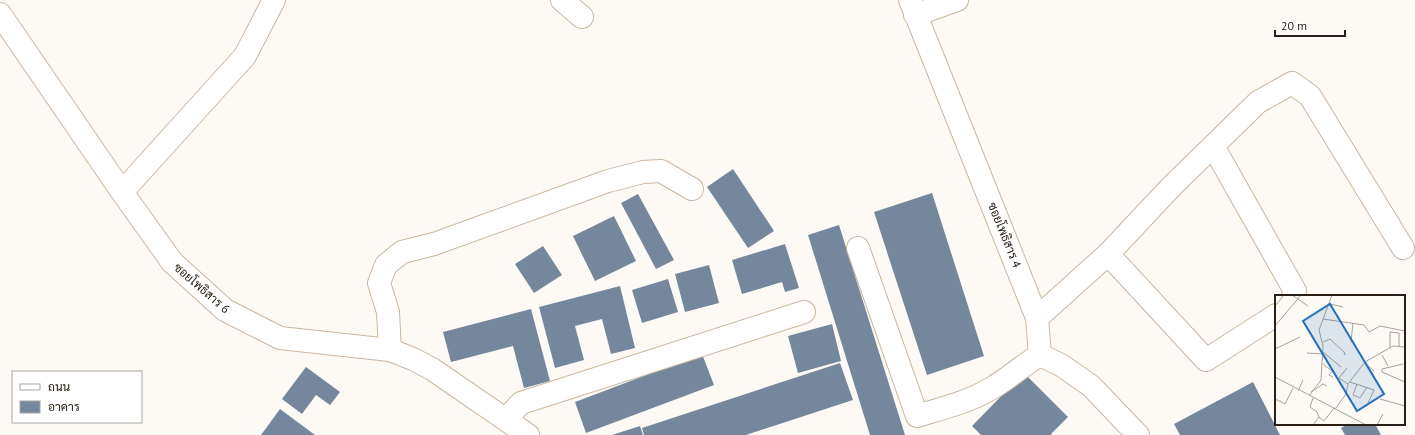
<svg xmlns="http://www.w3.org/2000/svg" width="1415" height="435" viewBox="0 0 1415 435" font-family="'PT Sans',Sarabun,sans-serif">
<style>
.building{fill:#75879d}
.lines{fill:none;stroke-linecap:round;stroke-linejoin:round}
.minor-casing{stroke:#cbb7a0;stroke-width:24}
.minor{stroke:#fff;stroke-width:22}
.labels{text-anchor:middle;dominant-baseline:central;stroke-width:3;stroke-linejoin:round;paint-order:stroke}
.street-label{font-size:12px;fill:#282017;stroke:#fff}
.inset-road{fill:none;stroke:#a8a29c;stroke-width:1}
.view{fill:#246fbf;fill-opacity:0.15;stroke:#246fbf;stroke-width:2}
.inset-edge{fill:none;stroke:#282017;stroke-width:2}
</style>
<rect width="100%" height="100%" fill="#fdf9f4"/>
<!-- building -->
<path class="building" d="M733,169L774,231L748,248L707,187Z
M932,193L984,356L927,375L874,212Z
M638,194L674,260L656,269L621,203Z
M614,216L636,261L595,281L573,236Z
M839,225L905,435H870L808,235Z
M785,244L799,288L785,292L782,282L742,294L732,260Z
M543,246L562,275L534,293L515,264Z
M709,265L719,303L685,312L675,274Z
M668,279L678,312L642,323L632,290Z
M620,286L635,348L611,354L602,319L575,326L584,360L555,368L539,307Z
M531,309L550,381L524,388L513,346L451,362L443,332Z
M832,324L841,361L798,373L788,336Z
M702,354L714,385L586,433L575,402Z
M840,363L853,400L746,435H644L642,428Z
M306,367L340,392L330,405L316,395L302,414L282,399Z
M1024,373L1068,417L1051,434L1052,435H981L972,426Z
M1253,382L1280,435H1180L1174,424Z
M280,409L315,435H261Z
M1348,424H1375L1381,435H1345L1341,428Z
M640,426L643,435H612Z"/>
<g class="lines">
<!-- minor casing -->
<g class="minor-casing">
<path id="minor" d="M562,0L582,17
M910,0L1037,318L1040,355L1061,365L1091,386L1138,435
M0,14L122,192L172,262L225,310L280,338L390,350L413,359L432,369L528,435
M915,15L957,0
M1213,146L1295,291L1293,296
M122,192L245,56L274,0
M858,248L917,416C943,408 969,402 992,388C1009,378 1023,365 1040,355
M1108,254L1206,360L1276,315
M1037,318L1108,254L1171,187L1258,102L1292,83L1310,96L1403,248
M390,350L388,312L379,283L386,265L402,252L434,244L608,181L643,172L661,171L692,189
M506,419L521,403L804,312"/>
</g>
<!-- minor -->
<use href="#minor" class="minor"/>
</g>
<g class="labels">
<!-- street labels -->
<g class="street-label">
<text transform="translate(1005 235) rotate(68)">ซอยโพธิสาร 4</text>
<text transform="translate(202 288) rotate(41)">ซอยโพธิสาร 6</text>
</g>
</g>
<!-- overview -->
<g transform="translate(1275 295)">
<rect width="130" height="130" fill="#fdf9f4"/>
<path class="inset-road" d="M17,0L33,11M55,9L68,12M0,11L9,0M48,24L89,30L94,37L105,31L130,36M0,31L26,0M48,47L55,44L69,57L70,60M76,47L78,28M115,52V37L124,38V51M0,54L25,42M130,55V71M48,57L66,72M32,58L48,59M107,60L113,71M90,68L99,76M48,69L57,76L54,80L58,82M128,69L107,74V77L130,87M72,73L64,83L73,89M0,82L91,130M75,87L99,95L93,108M82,89L78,100L85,103L92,92M23,96L28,85M36,97L48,89L52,91M34,101L46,85L48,51L44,35L57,0M38,103L35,112L42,117L44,122M0,104L10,109L18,93M105,104L130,111M60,114L71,99L73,89L90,67L118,51L130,52M38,130L44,122L49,126L59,113M102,130L108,119"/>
<path class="view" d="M55,9L109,99L82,116L28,26Z"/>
<rect width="130" height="130" class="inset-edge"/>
</g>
<!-- legend -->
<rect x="12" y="371" width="130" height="52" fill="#ffffff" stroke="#a9a6a2"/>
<rect x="20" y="384" width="20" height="6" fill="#ffffff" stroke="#a9a6a2"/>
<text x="48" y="391" font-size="12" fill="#282017">ถนน</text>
<rect x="20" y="401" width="20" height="12" fill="#75879d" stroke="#a9a6a2"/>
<text x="48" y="411" font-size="12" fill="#282017">อาคาร</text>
<!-- scale -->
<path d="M1275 30v6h70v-6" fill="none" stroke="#282017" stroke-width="2"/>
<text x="1281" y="30" font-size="12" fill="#282017" stroke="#ffffff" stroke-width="3" paint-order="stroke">20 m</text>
</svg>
